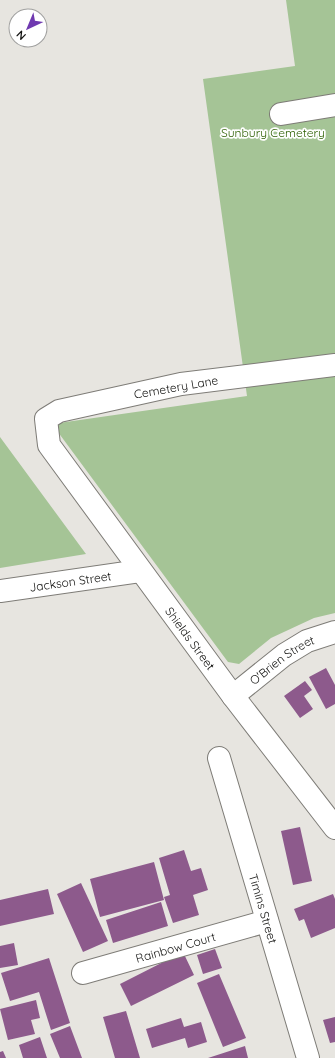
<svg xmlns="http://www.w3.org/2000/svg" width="335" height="1058" viewBox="0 0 335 1058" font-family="Quicksand,sans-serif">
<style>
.green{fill:#a5c496}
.building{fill:#8d5a8c}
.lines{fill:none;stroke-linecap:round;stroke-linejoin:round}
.minor-casing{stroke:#7e7c77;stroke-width:24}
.minor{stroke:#fff;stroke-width:22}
.labels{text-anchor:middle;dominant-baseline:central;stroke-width:3.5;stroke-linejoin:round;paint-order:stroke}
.park-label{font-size:12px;fill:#2e6003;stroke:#fff}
.street-label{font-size:12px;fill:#121210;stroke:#fff}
</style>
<rect width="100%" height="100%" fill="#e7e5e0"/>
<!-- green -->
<path class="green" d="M286,0H335V613L314,618L271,638L239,664L228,662L52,424L247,396L203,79L295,66Z
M0,437L86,554L0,568Z"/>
<!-- building -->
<path class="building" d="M326,668L335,685V704L326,709L309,677Z
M305,681L312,690L304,696L313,709L300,718L284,696Z
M300,827L312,881L293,885L281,831Z
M184,850L191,871L201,868L208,890L193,895L199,915L173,923L164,897L170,895L159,858Z
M154,862L164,900L100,917L90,879Z
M81,883L108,941L83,952L57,894Z
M48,889L54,914L0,926V900Z
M333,894L335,899V928L311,938L304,919L299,921L294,909Z
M161,902L168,926L113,943L106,920Z
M14,943L18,965L0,968V946Z
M215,949L222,968L203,974L197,955Z
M183,952L194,975L131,1006L120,984Z
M49,958L70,1023L51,1030L39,992L10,1001L1,973Z
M219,974L246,1038L223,1047L197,983Z
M36,1000L40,1018L31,1020L35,1034L8,1040L0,1009Z
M126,1011L140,1058H115L103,1017Z
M335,1017V1042L330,1043L323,1020Z
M181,1018L184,1027L201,1022L207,1042L188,1048L185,1038L152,1048L146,1029Z
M70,1026L82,1058H60L50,1034Z
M40,1037L47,1058H23L19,1045Z
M245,1046L248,1058H208Z
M3,1051L6,1058H0V1052Z"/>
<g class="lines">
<!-- minor casing -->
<g class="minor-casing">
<g id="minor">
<path d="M281,114L335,105"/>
<path id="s1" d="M335,365L181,384L59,411L46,419L49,445L233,696L335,828"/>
<path id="s2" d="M0,591L140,571"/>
<path id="s3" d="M233,696L284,655L307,641L335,632"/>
<path id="s4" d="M219,758L308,1058"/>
<path id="s5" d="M83,973L267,921"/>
</g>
</g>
<!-- minor -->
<use href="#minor" class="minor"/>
</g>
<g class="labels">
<!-- park labels -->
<g class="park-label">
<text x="273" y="132">Sunbury Cemetery</text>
</g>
<!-- street labels -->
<g class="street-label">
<text transform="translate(176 387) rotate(-10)">Cemetery Lane</text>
<text stroke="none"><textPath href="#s2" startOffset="71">Jackson Street</textPath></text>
<text stroke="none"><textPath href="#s1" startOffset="561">Shields Street</textPath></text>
<text stroke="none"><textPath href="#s3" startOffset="61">O'Brien Street</textPath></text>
<text stroke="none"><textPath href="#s4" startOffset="157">Timins Street</textPath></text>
<text stroke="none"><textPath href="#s5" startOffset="96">Rainbow Court</textPath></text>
</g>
</g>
<!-- north arrow -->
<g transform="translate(28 28) rotate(224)"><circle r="19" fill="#ffffff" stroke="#a0a09f"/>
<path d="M0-3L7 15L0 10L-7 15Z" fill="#6f39b0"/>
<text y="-6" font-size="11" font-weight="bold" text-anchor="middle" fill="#121210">N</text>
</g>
</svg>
